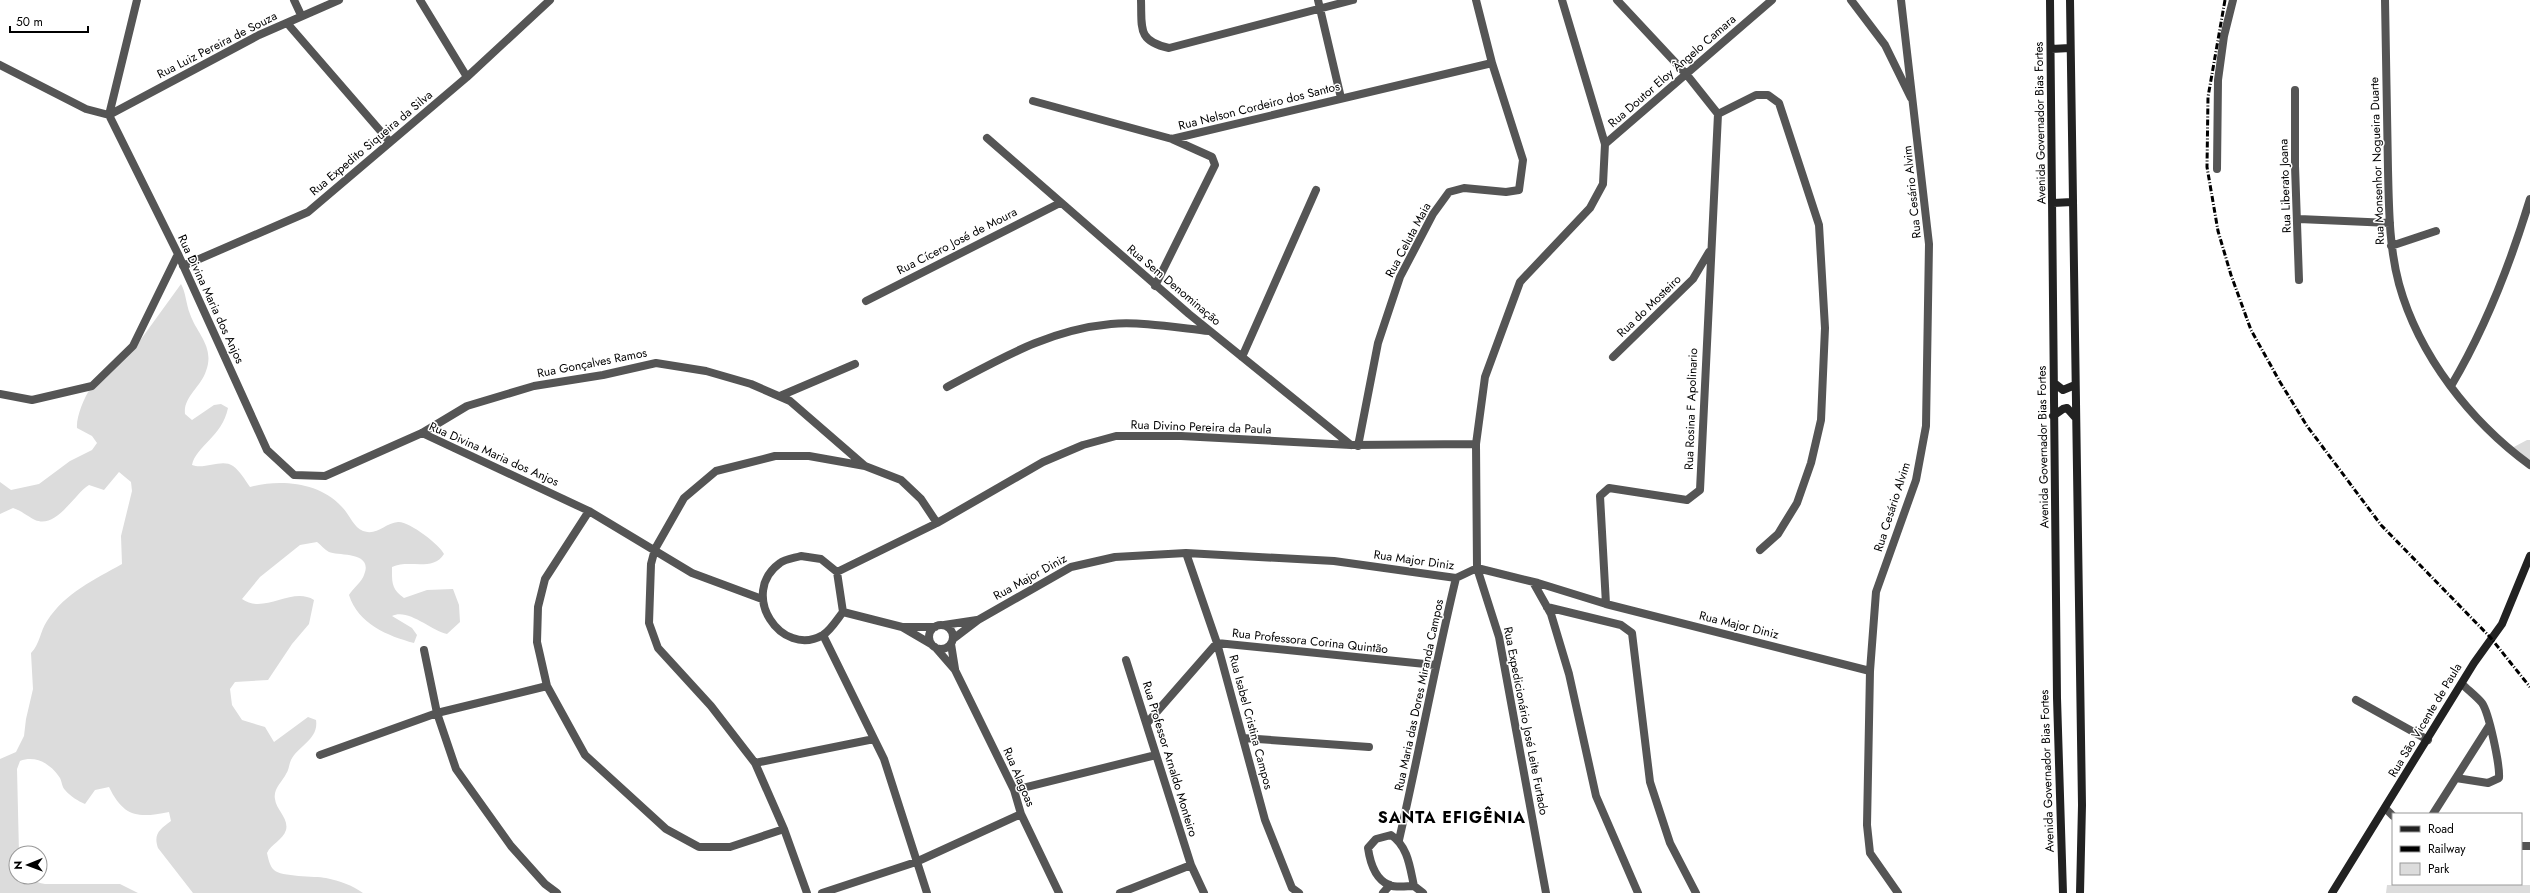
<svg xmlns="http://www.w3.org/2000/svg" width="2530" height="893" viewBox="0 0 2530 893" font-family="Jost,sans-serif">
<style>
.green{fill:#dcdcdc}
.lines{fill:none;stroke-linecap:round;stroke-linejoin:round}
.street{stroke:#555;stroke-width:8}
.secondary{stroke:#222;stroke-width:8}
.rail{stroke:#000;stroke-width:3;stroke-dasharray:6 2 1 2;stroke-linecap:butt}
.labels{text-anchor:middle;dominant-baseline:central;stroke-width:3;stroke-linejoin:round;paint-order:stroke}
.street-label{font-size:12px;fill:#000;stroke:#fff}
.district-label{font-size:16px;font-weight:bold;letter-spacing:1px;fill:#000;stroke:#fff}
</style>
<rect width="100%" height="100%" fill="#fff"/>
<!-- green -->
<path class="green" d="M181,284C186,293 186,304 190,314C197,334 215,347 206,371C201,387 183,397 185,414L192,420L214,405L221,404L228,408C222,437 196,446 192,465C205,470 222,458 233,466C240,471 245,480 250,487C279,479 319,482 341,506C349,513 353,527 363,531C377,536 385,523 398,522C409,521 440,545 444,554C433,572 409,559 392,567C392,582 391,589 404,598L427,590L453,589L459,605L460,622L447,634C430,630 408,608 392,616L412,628L417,635L414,643C388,636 358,624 349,595C353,588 362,582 364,575C374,551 338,556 329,552C325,550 321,545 317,542L300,545L260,577L242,599C264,615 292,586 314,600L309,624L292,644L268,680L235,682L230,689L232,705L242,720L265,727L274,742L308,717L316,720C319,739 299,745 291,760C289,764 289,770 286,774C282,782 273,789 275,799C276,810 289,818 286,830C283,840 271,844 267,853C268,858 270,867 274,870C281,877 315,876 326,878C340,881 352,885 363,893H193L158,848C153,834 160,829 171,821L169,812C139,818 124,818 109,787L95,790L85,804C78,801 70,796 65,790C62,787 62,782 60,778C51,764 36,755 20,761L17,769L19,853H16V877C27,877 34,882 45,884H120L138,893H0V759L16,752L24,736L26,719L33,689L31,653C40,644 40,631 47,621C66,592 94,580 122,564L121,536L132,491L131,482L119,472L104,490L89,485C74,494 57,529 35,520C27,516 22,511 13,508L0,514V482L11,490L39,484L70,461L92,450L97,443L92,436L77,428C76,417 84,398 90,389L139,342Z
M2527,440H2530V461L2510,449Z
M2387,885H2530V893H2386Z"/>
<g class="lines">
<!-- street -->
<path class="street" d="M294,0L301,15
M420,0L467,77
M1141,0C1142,28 1137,41 1169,48L1353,0
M1318,0L1341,98
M1617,0L1687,75L1718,114
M1851,0L1885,45L1911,98
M2385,0C2386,57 2387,113 2388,170C2389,208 2389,247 2399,284C2419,356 2471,422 2530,465
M287,23L390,142
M0,65L86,109L109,115
M2295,90V166L2299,280
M1033,101L1172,139L1492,63
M1718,114L1756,95H1768L1779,103L1819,225L1825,328L1821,420L1811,463L1797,503L1778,534L1760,550
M109,115L178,254L267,450L294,475L325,476L422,433L467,406L534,386L603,375L656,363L706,371L751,384L790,401L865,466
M109,115L259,35L339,0
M109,115L137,0
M987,138L1189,314L1351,445
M1605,144L1772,0
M2217,169L2218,80L2224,36L2233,0
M2299,219L2390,223
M2391,246L2436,231
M183,266L308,212L467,77L550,0
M1155,286L1215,165L1212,157L1172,139
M866,301L1060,203
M1242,357L1316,190
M1613,357L1693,279L1709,252
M2451,386C2486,327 2510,265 2530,199
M947,387C1002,358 1048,330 1111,324C1139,321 1180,328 1209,331
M0,394L32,400L92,386L133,346L178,254
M780,396L855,364
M422,433L589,511L692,573L762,599
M1358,446L1378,343L1400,277L1433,214L1449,192L1464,188L1506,192L1519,190L1523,160L1492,63L1476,0
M589,511L545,579L538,607L537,642L547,686L585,755L666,829L699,847H730L784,829
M1186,553L1217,643L1265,820L1292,888L1299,893
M801,556L821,559L837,572L843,612C838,618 831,630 823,635C781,659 738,593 780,563C785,559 795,558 801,556Z
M837,572L937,523L1043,462L1083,445L1116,436H1181L1351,445L1476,444
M1533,582L1551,614L1569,674L1596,796L1638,893
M1606,604L1600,496L1609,488L1687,500L1700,490L1718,114
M1547,607L1621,625L1632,633L1650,782L1670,843L1696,893
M843,612L902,627L931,644
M944,625L977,620
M929 637a12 12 0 1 1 24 0a12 12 0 1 1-24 0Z
M903,627H935
M823,635L884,759L927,893
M953,639L978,620L1071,567L1115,557L1186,553L1334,561L1456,578L1477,568L1538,583L1606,604L1870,671
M951,644L955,669
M935,647L955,670L1014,790L1021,814L1059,893
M1126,660L1191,865L1204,893
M547,686L437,713L456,769L511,846L545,884L557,893
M2356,700L2428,740
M1147,723L1217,643L1435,665
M1243,738L1369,747
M320,755L437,713L424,650
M755,763L874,739
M2456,778L2488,783L2499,778C2500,765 2489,713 2482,703C2476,696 2468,690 2462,684
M1014,790L1156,755
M2385,808L2393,816
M2433,814L2489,726
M1391,835C1408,846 1410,868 1414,886C1407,886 1396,888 1389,885C1375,879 1370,862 1368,848L1376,839Z
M1399,840C1419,753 1435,665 1456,578
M2521,846H2530
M1414,886L1423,893
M807,893L784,829L755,763L711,706L658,648L649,623L651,564L655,549L684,498L716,471L775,456H809L865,466L901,480L921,499L937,523
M822,893L916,862L1021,814
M1120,893L1191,865
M1383,893L1390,885
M1546,893L1499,637L1477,568L1476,444L1485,377L1520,282L1590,208L1603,184L1605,144L1562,0
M1898,893L1870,853L1867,825L1870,671L1876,592L1916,480L1926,426L1929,244L1901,0"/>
<!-- secondary -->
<path class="secondary" d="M2050,0L2057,698L2063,893
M2070,0L2082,805L2080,893
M2051,49L2070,48
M2053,203L2072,202
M2054,383L2063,390L2075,385
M2053,416L2063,409L2067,408L2075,417
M2332,893L2474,663L2502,624L2530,556"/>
<!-- rail -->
<path class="rail" d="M2225,0L2208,97L2207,167L2218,231L2231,275L2251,330L2280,382L2307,426L2381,525L2490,637L2530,687"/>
</g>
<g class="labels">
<!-- street labels -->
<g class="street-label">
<text transform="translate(217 45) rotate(-27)">Rua Luiz Pereira de Souza</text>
<text transform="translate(1672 71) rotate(-41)">Rua Doutor Eloy Ângelo Camara</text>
<text transform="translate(1259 106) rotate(-14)">Rua Nelson Cordeiro dos Santos</text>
<text transform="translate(2040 123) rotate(-91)">Avenida Governador Bias Fortes</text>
<text transform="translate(371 143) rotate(-40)">Rua Expedito Siqueira da Silva</text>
<text transform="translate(2377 161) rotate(-92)">Rua Monsenhor Nogueira Duarte</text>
<text transform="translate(2285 186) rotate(-92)">Rua Liberato Joana</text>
<text transform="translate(1912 192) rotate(-96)">Rua Cesário Alvim</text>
<text transform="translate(1408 240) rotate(-62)">Rua Celuta Maia</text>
<text transform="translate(957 241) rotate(-27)">Rua Cícero José de Moura</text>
<text transform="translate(1174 285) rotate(40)">Rua Sem Denominação</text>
<text transform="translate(211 299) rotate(65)">Rua Divina Maria dos Anjos</text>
<text transform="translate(1649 306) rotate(-44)">Rua do Mosteiro</text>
<text transform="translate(592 363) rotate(-11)">Rua Gonçalves Ramos</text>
<text transform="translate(1691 409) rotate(-88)">Rua Rosina F Apolinario</text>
<text transform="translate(1201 427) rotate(2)">Rua Divino Pereira da Paula</text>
<text transform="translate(2043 447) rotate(-91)">Avenida Governador Bias Fortes</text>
<text transform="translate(494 454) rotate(24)">Rua Divina Maria dos Anjos</text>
<text transform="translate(1892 507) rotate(-72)">Rua Cesário Alvim</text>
<text transform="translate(1414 560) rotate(8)">Rua Major Diniz</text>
<text transform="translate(1030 577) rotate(-29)">Rua Major Diniz</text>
<text transform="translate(1739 625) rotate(14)">Rua Major Diniz</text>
<text transform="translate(1310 641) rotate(6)">Rua Professora Corina Quintão</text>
<text transform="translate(1419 695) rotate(-78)">Rua Maria das Dores Miranda Campos</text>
<text transform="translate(2425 720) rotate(-59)">Rua São Vicente de Paula</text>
<text transform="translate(1526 721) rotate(79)">Rua Expedicionário José Leite Furtado</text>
<text transform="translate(1251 722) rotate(75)">Rua Isabel Cristina Campos</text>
<text transform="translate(1170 759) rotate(73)">Rua Professor Arnaldo Monteiro</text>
<text transform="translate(2047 771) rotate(-92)">Avenida Governador Bias Fortes</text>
<text transform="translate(1019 777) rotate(67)">Rua Alagoas</text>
</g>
<!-- district labels -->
<g class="district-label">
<text x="1452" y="817">SANTA EFIGÊNIA</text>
</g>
</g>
<!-- legend -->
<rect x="2392" y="813" width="130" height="72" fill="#ffffff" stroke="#999999"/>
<rect x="2400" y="826" width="20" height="6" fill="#222222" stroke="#999999"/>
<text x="2428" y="833" font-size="12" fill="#000000">Road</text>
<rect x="2400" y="846" width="20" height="6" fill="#000000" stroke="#999999"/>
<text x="2428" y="853" font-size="12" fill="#000000">Railway</text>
<rect x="2400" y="863" width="20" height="12" fill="#dcdcdc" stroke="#999999"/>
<text x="2428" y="873" font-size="12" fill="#000000">Park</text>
<!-- north arrow -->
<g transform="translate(28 865) rotate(269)"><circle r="19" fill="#ffffff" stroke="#999999"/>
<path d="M0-3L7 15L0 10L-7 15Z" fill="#000000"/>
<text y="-6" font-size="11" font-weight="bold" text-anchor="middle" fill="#000000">N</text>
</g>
<!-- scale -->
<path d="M10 26v6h78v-6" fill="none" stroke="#000000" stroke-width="2"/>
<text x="16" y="26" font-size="12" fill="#000000" stroke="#ffffff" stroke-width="3" paint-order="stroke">50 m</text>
</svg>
